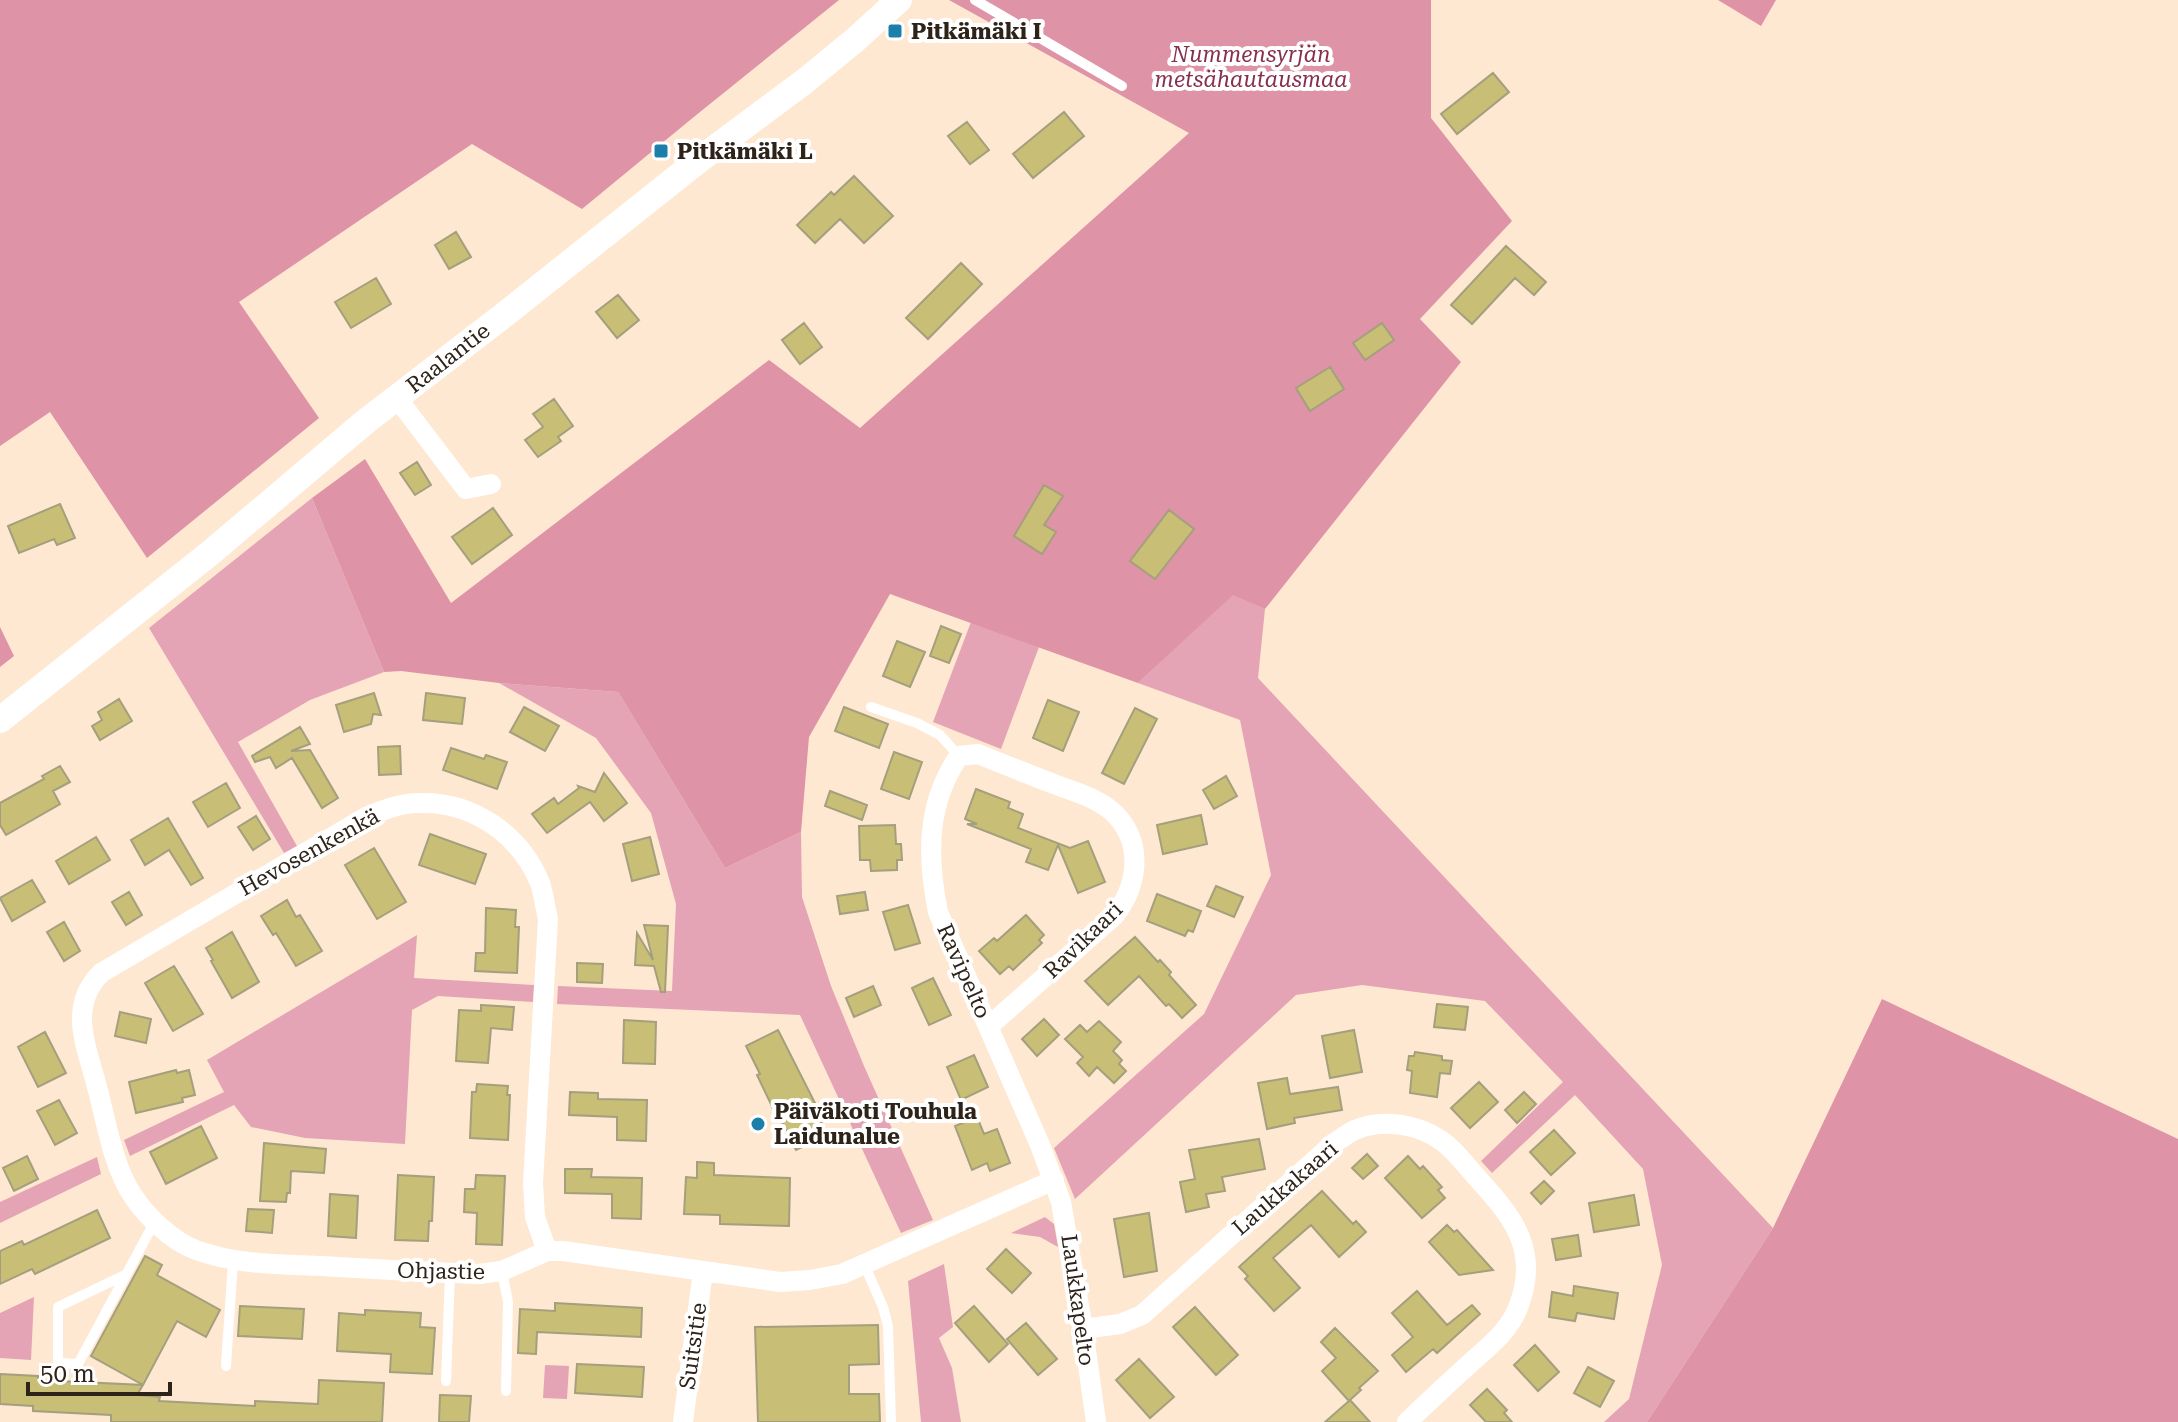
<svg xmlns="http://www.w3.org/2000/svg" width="2178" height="1422" viewBox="0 0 2178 1422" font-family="'Roboto Serif',serif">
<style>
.green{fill:#e4a4b5}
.forest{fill:#de93a7}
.building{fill:#c9be76;stroke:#a49f7d;stroke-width:2}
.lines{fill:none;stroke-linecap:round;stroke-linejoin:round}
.service{stroke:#fff;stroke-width:10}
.minor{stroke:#fff;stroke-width:20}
.tertiary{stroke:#fff;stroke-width:26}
.poi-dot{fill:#1b7faa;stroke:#fff;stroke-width:3}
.labels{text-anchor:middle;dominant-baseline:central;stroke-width:8;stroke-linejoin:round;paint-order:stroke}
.poi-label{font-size:22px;font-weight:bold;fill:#2d2319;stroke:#fff;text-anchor:start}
.park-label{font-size:22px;font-style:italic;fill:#872f4e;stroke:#fff}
.street-label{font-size:22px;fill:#2d2319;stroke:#fff}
</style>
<rect width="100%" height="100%" fill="#fee8d1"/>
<!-- green -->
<path class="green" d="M312,498L384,672L310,700L238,742L297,846L284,853L149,628Z
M1233,594L1265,609L1258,678L1773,1228L1647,1422H1604L1629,1399L1662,1265L1643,1169L1575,1095L1492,1173L1481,1161L1563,1082L1485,1001L1362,985L1296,995L1075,1199L1054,1148L1204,1014L1271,875L1240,720L1138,683Z
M971,622L1039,647L1001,749L933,722Z
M499,683L618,692L725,868L801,832L802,897L831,986L864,1066L933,1220L901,1233L800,1015L557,1004L558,986L672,991L676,904L651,813L596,738Z
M417,935L414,978L534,985L533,1002L438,996L412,1010L405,1144L305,1138L251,1127L234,1105L130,1156L124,1140L224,1092L207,1060Z
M97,1157L101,1174L0,1223V1202Z
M1045,1217L1054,1224L1058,1247L1040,1237L1011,1233Z
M944,1264L953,1327L939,1338L952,1368L961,1422H921L908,1281Z
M34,1297L31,1360L0,1358V1313Z
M545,1365L569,1366L567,1399L543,1398Z"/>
<!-- forest -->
<path class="forest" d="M0,0H839L695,116L582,209L472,144L239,302L319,418L147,558L50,412L0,446Z
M949,0H1431V118L1512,221L1420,319L1461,362L1265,609L1233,595L1138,683L890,594L809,737L801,832L725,868L618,692L499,683L401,671L384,672L312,498L365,459L451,603L769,360L860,428L1189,133Z
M1718,0H1776L1761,26Z
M0,627L14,656L0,667Z
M1882,999L2178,1139V1422H1647L1773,1228Z"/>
<!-- building -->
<path class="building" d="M1493,73L1509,92L1457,134L1441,114Z
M1064,112L1084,136L1033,178L1013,154Z
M967,122L989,150L970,164L948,136Z
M854,176L893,216L864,243L840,219L815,243L797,225L831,192L834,195Z
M456,232L471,257L449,269L435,245Z
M1506,246L1546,282L1534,295L1515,278L1472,324L1451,305Z
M961,263L982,284L928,339L906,318Z
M376,278L391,304L351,328L335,302Z
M618,295L639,320L617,338L596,312Z
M804,323L822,347L800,364L782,340Z
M1382,323L1394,340L1365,360L1353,343Z
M1330,367L1344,389L1310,411L1296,388Z
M554,399L573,426L558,437L561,441L538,457L525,440L543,427L533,414Z
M417,462L431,485L415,495L400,473Z
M1044,485L1063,496L1044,525L1056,532L1042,554L1014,536Z
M60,504L75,538L57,545L54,539L19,553L8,526Z
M493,508L512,535L472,564L452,537Z
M1169,510L1194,529L1155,579L1130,561Z
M941,626L961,634L949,663L930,656Z
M897,641L925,652L910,687L883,676Z
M374,693L381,715L373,714L371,724L344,732L336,705Z
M426,693L465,698L462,724L423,720Z
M119,699L132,721L100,740L92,726L102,720L98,712Z
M1048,700L1079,712L1063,751L1033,738Z
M524,707L559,726L545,751L510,732Z
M844,707L888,724L879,748L835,731Z
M1135,708L1157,719L1124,784L1102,773Z
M300,727L310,744L291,751L310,750L338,798L322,808L292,758L276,768L270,757L255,762L252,756Z
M400,746L401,774L379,775L378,747Z
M451,748L484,759L486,755L507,762L497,789L443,770Z
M894,752L922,762L909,799L881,789Z
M60,766L70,782L53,791L60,804L6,835L0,825V803L44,779L42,776Z
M604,773L627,803L604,821L590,802L547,833L532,814L554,798L558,804L579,788L578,786L595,792Z
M1226,776L1237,796L1214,809L1203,790Z
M226,783L240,808L208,827L193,802Z
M976,789L1010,802L1008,808L1023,814L1018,828L1070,848L1088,841L1105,882L1078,893L1058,845L1048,870L1026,862L1031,849L967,824H977L965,819Z
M830,791L867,805L862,820L825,806Z
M1201,815L1207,844L1163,854L1157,825Z
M256,816L270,839L253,850L238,827Z
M168,818L203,878L191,885L169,850L145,865L131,840Z
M895,825L896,844H901L902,860H897V870L871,871L870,860H860L859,826Z
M430,834L486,854L475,884L419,865Z
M96,837L110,860L69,884L56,861Z
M650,837L659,874L632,881L623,844Z
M374,848L406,902L377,919L345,865Z
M32,880L45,902L12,921L0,898Z
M1216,886L1243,897L1234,917L1207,906Z
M129,892L142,915L126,925L112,902Z
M865,892L868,910L840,914L837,896Z
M1157,894L1201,911L1193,932L1188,930L1185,936L1147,921Z
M287,900L296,917L300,915L322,951L296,966L276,933L273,935L261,916Z
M908,905L920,943L895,950L883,912Z
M486,908L516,910L515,927H519L517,973L475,971L476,953H485Z
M1026,915L1044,935L1039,940L1042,943L1013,970L1009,966L1000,974L979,951L994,938L997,941Z
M64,922L80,951L64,961L47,932Z
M644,925L668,926L665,992H661L654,966L635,965L637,933L653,960Z
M232,932L259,982L232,998L211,961L213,960L206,948Z
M1135,937L1158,962L1160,960L1171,972L1169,975L1196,1005L1182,1018L1169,1004L1166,1006L1139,976L1108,1005L1085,981Z
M577,963L603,964L602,983L577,982Z
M174,966L203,1014L173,1031L145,983Z
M933,978L951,1015L929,1025L912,988Z
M873,986L881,1005L854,1017L846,998Z
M1437,1004L1468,1007L1465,1030L1434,1027Z
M481,1005L514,1007L512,1030L491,1028L488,1063L456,1061L459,1010L481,1011Z
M120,1012L151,1019L146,1043L115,1036Z
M1044,1019L1059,1035L1037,1056L1022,1039Z
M624,1020L656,1022L655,1064L623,1063Z
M1099,1021L1121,1042L1113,1051L1122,1060L1119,1064L1126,1071L1114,1083L1097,1067L1089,1076L1077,1063L1083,1057L1065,1039L1080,1025L1087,1032Z
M778,1030L815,1103L813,1104L828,1135L796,1150L780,1118L778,1119L757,1075L760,1074L746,1046Z
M1354,1030L1362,1072L1330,1078L1322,1036Z
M45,1032L66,1073L38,1087L18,1047Z
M1415,1052L1442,1056V1060L1452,1061L1450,1074L1440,1073L1437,1097L1410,1093L1412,1071L1407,1070L1409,1056H1414Z
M974,1055L988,1087L961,1100L947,1067Z
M176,1070L177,1073L189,1070L195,1095L182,1098L183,1102L136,1113L129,1082Z
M1287,1078L1290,1094L1338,1087L1342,1110L1294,1118L1295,1123L1267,1129L1258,1083Z
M1479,1082L1498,1102L1470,1128L1451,1108Z
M477,1084L508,1086L507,1095H510L508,1140L470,1138L472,1092H476Z
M570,1092L598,1093V1099L647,1100L646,1141L617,1140V1117L569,1115Z
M1524,1092L1536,1104L1517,1123L1505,1110Z
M59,1100L77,1133L55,1145L37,1111Z
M977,1117L984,1134L997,1129L1010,1163L990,1171L987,1163L972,1170L955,1126Z
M201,1126L217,1158L166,1184L150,1152Z
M1554,1130L1575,1153L1551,1175L1530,1152Z
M1259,1139L1265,1169L1222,1177L1225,1191L1206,1194L1209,1207L1186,1212L1180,1182L1195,1179L1189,1150Z
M264,1143L326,1149L324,1173L291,1171L290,1193H287L286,1202L260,1201Z
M1367,1154L1378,1166L1363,1179L1352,1168Z
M27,1156L38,1179L14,1191L3,1168Z
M1408,1156L1420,1169L1423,1166L1442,1187L1438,1190L1445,1198L1422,1218L1385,1178Z
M697,1162L714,1163V1175L790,1178L789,1226L720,1224V1215L684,1214L686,1177L697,1178Z
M565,1169H592L591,1177L642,1178L641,1219L612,1218V1194L565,1193Z
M398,1175L434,1177L432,1221H429L428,1241L395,1240Z
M476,1175L505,1176L502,1245L476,1244L477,1213L464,1212L465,1189H475Z
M1544,1181L1554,1191L1541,1204L1531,1193Z
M1322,1191L1353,1224L1356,1221L1366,1232L1339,1257L1311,1225L1273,1258L1300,1288L1274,1311L1245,1279L1248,1276L1239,1267Z
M330,1194L358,1196L356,1238L328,1236Z
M1634,1195L1639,1225L1594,1232L1589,1203Z
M248,1209L274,1210L272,1233L246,1231Z
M97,1210L110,1238L35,1274L32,1269L0,1284V1251L22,1241L24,1245Z
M1149,1213L1157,1271L1124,1277L1114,1219Z
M1447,1225L1454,1232L1457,1230L1493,1270L1459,1275L1429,1242Z
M1578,1235L1581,1256L1556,1260L1552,1239Z
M1006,1249L1031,1273L1012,1293L987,1269Z
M145,1256L162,1265L157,1275L220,1310L206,1337L177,1321L143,1385L91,1356Z
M1574,1286L1618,1293L1614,1319L1577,1313L1575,1321L1549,1317L1552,1292L1573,1296Z
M1417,1291L1447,1325L1472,1305L1480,1314L1437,1353L1433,1349L1406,1372L1392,1355L1413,1337L1392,1313Z
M555,1303L642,1308L641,1337L537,1332L536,1354L518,1353L520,1309L555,1311Z
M240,1306L304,1309L302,1339L238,1336Z
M974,1306L1008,1344L989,1362L955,1323Z
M1195,1307L1238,1355L1216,1375L1173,1327Z
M365,1310L421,1313L420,1327L435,1328L432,1374L390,1372L391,1354L337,1351L339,1313L365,1315Z
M1026,1323L1057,1359L1038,1375L1007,1339Z
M878,1325L879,1364L849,1365V1394H879L880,1422H758L755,1327Z
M1335,1328L1378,1371L1359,1388L1361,1390L1350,1400L1370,1422H1325L1349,1401L1322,1371L1336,1358L1321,1342Z
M1535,1345L1559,1372L1538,1391L1514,1365Z
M1139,1359L1174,1397L1150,1418L1116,1380Z
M577,1364L644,1367L642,1397L575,1393Z
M1588,1367L1614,1381L1600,1407L1574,1393Z
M0,1374L38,1376V1380L143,1385L137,1395L160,1397L159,1401L255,1406V1401L318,1404L319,1380L384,1383L382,1422H111V1415L33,1411V1406L0,1404Z
M1487,1389L1507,1410L1504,1413L1512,1422H1486L1470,1405Z
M440,1395L471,1396L469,1422H439Z"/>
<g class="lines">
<!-- service -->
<path class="service" d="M975,0L1122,86
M871,707L917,723L940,735L959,756
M864,1264L883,1307L888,1326L891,1422
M502,1271L508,1302L506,1391
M125,1275L58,1307V1363L78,1364L154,1223
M226,1366L233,1261
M446,1381L450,1273"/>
<!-- minor -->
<path class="minor" d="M397,398L466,489L491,484
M989,1026L1114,916C1138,886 1144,844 1115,814C1099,798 1074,792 1054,784C1028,774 1003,764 978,754L959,756C926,804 927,857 938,912L1040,1145L1061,1202L1083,1329L1096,1422
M547,1251L535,1217L533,1183L548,919C545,908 544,894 540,883C520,834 472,801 419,803C400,803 383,810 366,817L101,973C67,1007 87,1047 97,1087C106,1120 113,1167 133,1196C147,1217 172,1241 196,1250C237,1265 279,1264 322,1266C374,1269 427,1272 479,1274L502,1271L547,1251H563L780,1282L810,1280L842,1274L1054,1180
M1083,1329L1120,1324L1142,1315L1334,1143C1341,1139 1348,1133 1355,1130C1382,1118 1418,1124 1442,1141C1456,1151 1467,1167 1479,1180C1514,1218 1539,1251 1519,1305C1510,1332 1485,1349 1465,1368C1445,1386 1426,1404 1407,1422
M683,1422L703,1271"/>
<!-- tertiary -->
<path class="tertiary" d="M0,720L209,554L365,422L504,315L699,160L805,81L855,40L899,0"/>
</g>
<!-- markers -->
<g class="poi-dot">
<rect x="887" y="23" width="16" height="16" rx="4"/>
<rect x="653" y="143" width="16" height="16" rx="4"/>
<circle cx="758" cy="1124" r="8"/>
</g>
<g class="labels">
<!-- poi labels -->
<g class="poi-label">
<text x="911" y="31">Pitkämäki I</text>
<text x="677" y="151">Pitkämäki L</text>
<text x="774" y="1111">Päiväkoti Touhula<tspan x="774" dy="25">Laidunalue</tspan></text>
</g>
<!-- park labels -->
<g class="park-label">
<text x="1251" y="54">Nummensyrjän<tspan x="1251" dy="25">metsähautausmaa</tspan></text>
</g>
<!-- street labels -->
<g class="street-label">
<text transform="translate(448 358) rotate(-38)">Raalantie</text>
<text transform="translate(309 852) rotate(-29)">Hevosenkenkä</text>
<text transform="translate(1083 940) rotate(-44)">Ravikaari</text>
<text transform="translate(964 971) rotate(66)">Ravipelto</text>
<text transform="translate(1285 1188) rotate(-41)">Laukkakaari</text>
<text transform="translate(441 1271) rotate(1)">Ohjastie</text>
<text transform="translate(1078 1300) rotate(82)">Laukkapelto</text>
<text transform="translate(693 1346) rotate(-82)">Suitsitie</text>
</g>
</g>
<!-- scale -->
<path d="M28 1382v12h142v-12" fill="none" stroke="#2d2319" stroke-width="4"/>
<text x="40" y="1382" font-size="24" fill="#2d2319" stroke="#ffffff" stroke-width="6" paint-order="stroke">50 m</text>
</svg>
